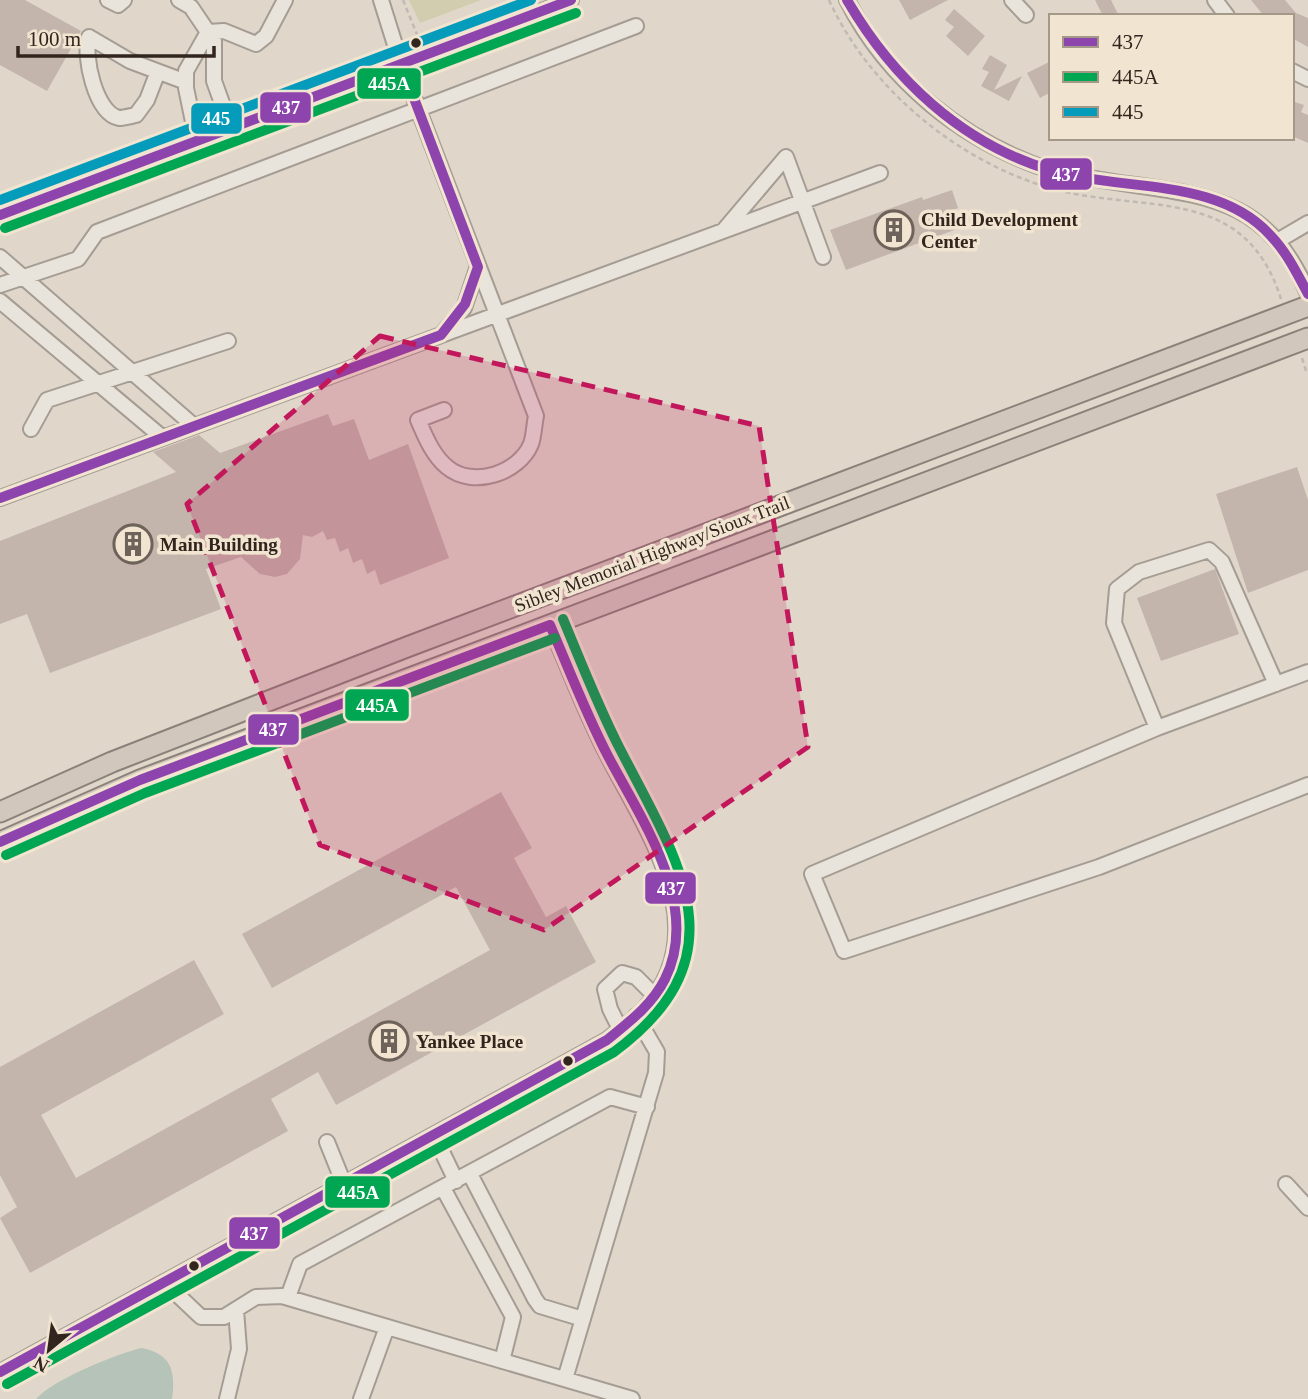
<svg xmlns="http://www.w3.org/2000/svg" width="1308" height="1399" viewBox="0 0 1308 1399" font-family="'Times New Roman',serif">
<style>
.green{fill:#d1cdae}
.water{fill:#b6c3b9}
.building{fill:#c3b5ab}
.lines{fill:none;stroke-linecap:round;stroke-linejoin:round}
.minor-casing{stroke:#a59d94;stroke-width:18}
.highway-casing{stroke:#8a827a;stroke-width:23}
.path{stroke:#c1bab3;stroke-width:2.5;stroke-dasharray:5 3.5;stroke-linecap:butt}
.minor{stroke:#e8e3db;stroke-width:14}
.highway{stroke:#d2c7bc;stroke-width:19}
.bus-1-casing{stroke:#f1e4d0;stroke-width:16}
.bus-2-casing{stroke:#f1e4d0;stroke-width:16}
.bus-3-casing{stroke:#f1e4d0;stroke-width:16}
.bus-1{stroke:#8e44ad;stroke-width:10}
.bus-2{stroke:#00a651;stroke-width:10}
.bus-3{stroke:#059cbc;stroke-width:10}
.marked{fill:#c2185b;fill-opacity:0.2;stroke:#c2185b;stroke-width:5;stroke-dasharray:14 9;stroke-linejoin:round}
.bus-dot{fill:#31251e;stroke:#f1e4d0;stroke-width:2.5}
.labels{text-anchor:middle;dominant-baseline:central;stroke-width:7;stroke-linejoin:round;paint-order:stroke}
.poi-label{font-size:19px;font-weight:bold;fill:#31251e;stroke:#f1e4d0;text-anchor:start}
.street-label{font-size:19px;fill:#31251e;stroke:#f1e4d0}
.line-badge{stroke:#f1e4d0;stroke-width:2.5}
.badge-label{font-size:19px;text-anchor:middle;font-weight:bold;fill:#fff}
</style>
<rect width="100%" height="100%" fill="#e0d7ca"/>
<!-- green -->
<path class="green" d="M409,0H481L420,23Z"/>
<!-- water -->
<path class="water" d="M141,1348C171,1353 176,1371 172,1399H36C54,1379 114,1355 141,1348Z"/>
<!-- building -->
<path class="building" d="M0,0H25L81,31L47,91L0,65Z
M899,0H948L910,20Z
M1095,0H1111L1119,16H1103Z
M1251,0H1285L1296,13L1308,18V47L1292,38V16H1264Z
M954,9L985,36L968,56L946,36L954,27L945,20Z
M990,55L1007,65L994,90L1022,76L1009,101L981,86L989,72L982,69Z
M1051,61V92L1040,98L1027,73Z
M1292,101L1304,105L1301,112L1308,115V143L1292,136Z
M952,190L958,208L951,211L957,229L846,270L830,230L922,197L923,200Z
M328,414L333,426L354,419L369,460L408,444L449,558L380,585L375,570L367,574L362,559L353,563L348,548L340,552L335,538L327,540L323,531L312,537L303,535L300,559L287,574L275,577L260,574L241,557L206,569L221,609L50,673L27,614L0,624V541L176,472L153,452L199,435L220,453Z
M1297,467L1308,500V570L1248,593L1216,494Z
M1215,569L1239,634L1161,661L1137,598Z
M501,792L532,848L514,858L546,917L566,906L596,962L336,1105L318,1072L271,1099L288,1131L30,1273L0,1218L17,1207L0,1175V1067L194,960L224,1014L41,1115L76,1178L490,950L456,887L272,988L242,934Z"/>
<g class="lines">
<!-- minor casing -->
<g class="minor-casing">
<path id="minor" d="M108,0L118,5L124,0
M179,0L191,7L214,41V81L231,128
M381,0L401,64L536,416C534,425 534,436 531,444C519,473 473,489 447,467C433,456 425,436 418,420L444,410
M847,0C888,81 963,141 1049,170C1062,174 1077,175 1090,178C1190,196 1264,187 1308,294
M1012,0L1026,15
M1215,0L1227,16
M208,32L224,31L256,44L266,36L285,0
M1292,71L1308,79
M157,74L147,100L136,115C131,116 123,118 119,118C95,113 83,55 89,37L130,61L186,82
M197,141L186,88V71L208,32
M0,215L571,0
M724,230L786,157L823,257
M1279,240L1308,223
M0,257L194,426
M0,285L78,259L97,232L636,26
M0,301L163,438
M443,333L464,308L477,269
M31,429L47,400L228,341
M0,498L880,173
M1276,684L1222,562L1209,550L1139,572L1117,589L1114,623L1157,728L1308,672
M1157,728L812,874L844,951L1099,867L1308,785
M620,1029L610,1009L605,989L622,973L636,977L654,995
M434,1135L456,1181
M327,1142L344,1184
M470,1174L535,1299L540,1306L583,1319
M1286,1184L1308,1208
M443,1188L513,1317L502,1361
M164,1282L201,1317H224L256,1297L282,1296L632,1399
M288,1297L300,1264L610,1097L647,1107
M0,1372L607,1040C619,1030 633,1021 644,1009C718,930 647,832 608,756C586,714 569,668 550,625
M565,1379L656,1073L657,1052L636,1016
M227,1399L239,1349L236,1310
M361,1399L387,1327"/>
</g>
<!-- highway casing -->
<g class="highway-casing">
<path id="highway" d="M0,812L112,762L407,647L1308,306
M0,842L140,780L1308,338"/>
</g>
<!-- path -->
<path class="path" d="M403,0L418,37
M829,0C869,88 957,161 1050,188C1144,215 1244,182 1281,299
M406,42L516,0
M236,106L384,50
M0,194L181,127
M1302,358L1306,371"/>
<!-- minor -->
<use href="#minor" class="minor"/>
<!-- highway -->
<use href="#highway" class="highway"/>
<!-- bus-1 casing -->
<g class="bus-1-casing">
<path id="bus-1" d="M847,0C893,79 961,143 1050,170C1120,192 1218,176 1271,236C1287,253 1297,273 1308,294
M0,215L571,0
M0,498L441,335L465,304L478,267L401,64
M0,842L140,780L550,625
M0,1372L607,1040C629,1022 652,1005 665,979C702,905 641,819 608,756C586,714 569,669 550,625"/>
</g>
<!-- bus-2 casing -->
<g class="bus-2-casing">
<path id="bus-2" d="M5,228L576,13
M6,855L145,793L555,638
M7,1384L614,1052C745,955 678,862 619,747C598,706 581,662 563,619"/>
</g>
<!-- bus-3 casing -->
<g class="bus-3-casing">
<path id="bus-3" d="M0,200L531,0"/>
</g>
<!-- bus-1 -->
<use href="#bus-1" class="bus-1"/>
<!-- bus-2 -->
<use href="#bus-2" class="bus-2"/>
<!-- bus-3 -->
<use href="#bus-3" class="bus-3"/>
</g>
<!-- marked area -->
<path class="marked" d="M380,336L759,426L808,747L544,930L320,845L187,504Z"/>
<!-- icons -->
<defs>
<g id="building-ring" transform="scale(2.0125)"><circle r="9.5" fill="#f1e4d0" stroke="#6e635a" stroke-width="1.5"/><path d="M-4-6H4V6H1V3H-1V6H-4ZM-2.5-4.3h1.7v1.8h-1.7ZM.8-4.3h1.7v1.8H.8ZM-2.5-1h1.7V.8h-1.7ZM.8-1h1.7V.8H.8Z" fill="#6e635a"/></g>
</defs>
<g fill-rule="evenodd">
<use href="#building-ring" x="894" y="230"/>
<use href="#building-ring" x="133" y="544"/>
<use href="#building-ring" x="389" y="1041"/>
</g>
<!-- markers -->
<g class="bus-dot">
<circle cx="416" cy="43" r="6"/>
<circle cx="568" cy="1061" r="6"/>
<circle cx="194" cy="1266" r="6"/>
</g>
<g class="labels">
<!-- poi labels -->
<g class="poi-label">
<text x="921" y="219">Child Development<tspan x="921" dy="22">Center</tspan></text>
<text x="160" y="544">Main Building</text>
<text x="416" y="1041">Yankee Place</text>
</g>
<!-- street labels -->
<g class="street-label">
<text transform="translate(652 554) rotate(-21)">Sibley Memorial Highway/Sioux Trail</text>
</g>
</g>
<g class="line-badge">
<rect x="356" y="67" width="66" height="33" rx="7" fill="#00a651"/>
<rect x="259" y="91" width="53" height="33" rx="7" fill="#8e44ad"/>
<rect x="190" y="102" width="53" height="33" rx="7" fill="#059cbc"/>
<rect x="1039" y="157" width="54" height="34" rx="7" fill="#8e44ad"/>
<rect x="344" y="688" width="66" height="34" rx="7" fill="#00a651"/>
<rect x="247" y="713" width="53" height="33" rx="7" fill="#8e44ad"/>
<rect x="644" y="871" width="53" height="34" rx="7" fill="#8e44ad"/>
<rect x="324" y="1175" width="67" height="34" rx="7" fill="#00a651"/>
<rect x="228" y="1216" width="53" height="34" rx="7" fill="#8e44ad"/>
</g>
<g class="badge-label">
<text x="389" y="90">445A</text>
<text x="286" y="114">437</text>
<text x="216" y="125">445</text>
<text x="1066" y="181">437</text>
<text x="377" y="712">445A</text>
<text x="273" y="736">437</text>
<text x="671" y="895">437</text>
<text x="358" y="1199">445A</text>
<text x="254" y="1240">437</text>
</g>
<!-- legend -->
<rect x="1049" y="14" width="245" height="126" fill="#f1e4d0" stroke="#a49889" stroke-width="2"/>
<rect x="1063" y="37" width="35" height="10" fill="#8e44ad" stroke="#a49889" stroke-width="2"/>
<text x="1112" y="49" font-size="21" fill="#31251e">437</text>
<rect x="1063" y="72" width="35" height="10" fill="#00a651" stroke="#a49889" stroke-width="2"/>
<text x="1112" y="84" font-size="21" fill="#31251e">445A</text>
<rect x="1063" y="107" width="35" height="10" fill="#059cbc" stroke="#a49889" stroke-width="2"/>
<text x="1112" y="119" font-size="21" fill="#31251e">445</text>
<!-- north arrow -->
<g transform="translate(49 1350) rotate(209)" stroke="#f1e4d0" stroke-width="5" paint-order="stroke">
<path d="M0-5L12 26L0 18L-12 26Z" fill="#31251e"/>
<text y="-10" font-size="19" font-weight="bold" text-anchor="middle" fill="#31251e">N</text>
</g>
<!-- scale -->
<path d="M18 46v10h196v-10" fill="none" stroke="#31251e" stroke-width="3.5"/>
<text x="28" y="46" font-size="21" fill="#31251e" stroke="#f1e4d0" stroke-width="5" paint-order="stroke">100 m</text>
</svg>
